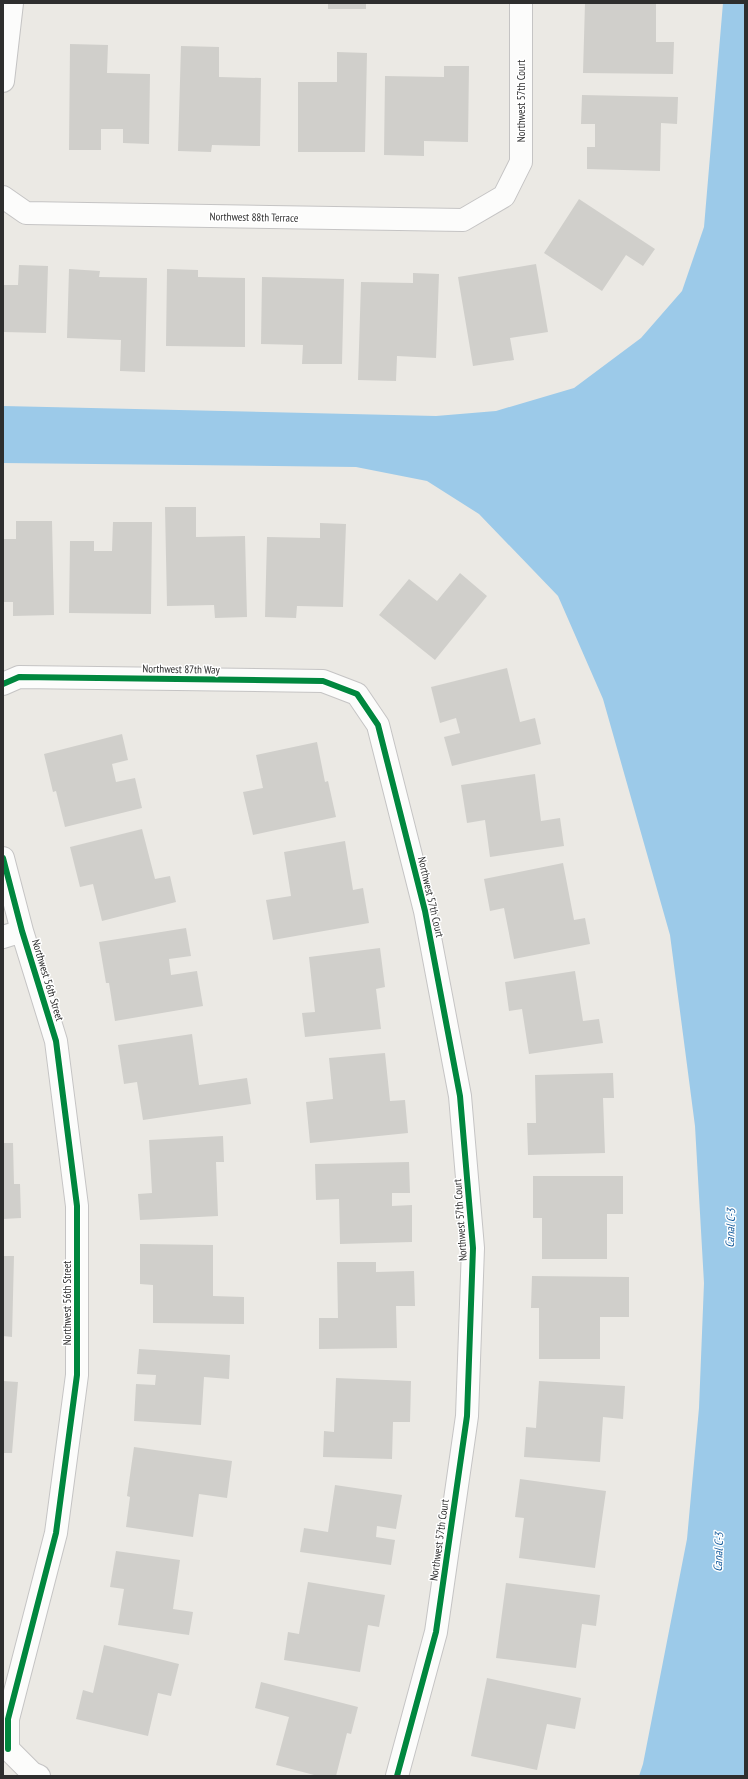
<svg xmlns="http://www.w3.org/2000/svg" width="748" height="1779" viewBox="0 0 748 1779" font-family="'PT Sans Narrow',sans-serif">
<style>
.water{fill:#9ccae9}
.building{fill:#d0cfcb}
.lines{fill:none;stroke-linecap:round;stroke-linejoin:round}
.street-casing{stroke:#c5c4c4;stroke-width:24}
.street{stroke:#fcfcfb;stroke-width:22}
.cycleway-casing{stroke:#fff;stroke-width:8}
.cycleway{stroke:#00873e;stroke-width:6}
.labels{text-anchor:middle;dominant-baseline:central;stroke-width:3;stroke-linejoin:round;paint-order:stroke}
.street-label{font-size:11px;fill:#2e2e2e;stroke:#fff}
.water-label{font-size:12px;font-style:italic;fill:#135b9c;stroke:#fff}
</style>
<rect width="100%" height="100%" fill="#ebe9e4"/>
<!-- water -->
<path class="water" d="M723,3H745V1776H639L643,1764L687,1539L699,1408L704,1283L695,1126L670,935L603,699L558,596L479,514L427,481L356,467L3,463V406L436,416L496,411L574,388L641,338L682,291L704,227Z"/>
<!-- building -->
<path class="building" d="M328,3H366V9H328Z
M585,3H656V42H674L673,74L583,73Z
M70,44L108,45L107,73L150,74L149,144L123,143V129H101V150H69Z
M181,46L219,47V77L261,78L260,146L212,145L211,152L178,151Z
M337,52L367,53L365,152H298V82H337Z
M444,66H469L468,142L424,141V156L384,155L385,76L444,77Z
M582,95L678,97L677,124L661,123L660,171L587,169V147H595V124H581Z
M579,199L655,249L643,266L626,255L602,291L544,253Z
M536,264L548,332L510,338L514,360L473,366L458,277Z
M19,265L48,266L46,333L3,332V285H18Z
M69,269L100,271L99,277L147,278L145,372L120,371L121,340L67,338Z
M167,269L198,270V277L245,278V347L166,346Z
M413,273L439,274L436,358L397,356L396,381L358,380L361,282L413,283Z
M262,277L344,279L342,364H302L303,345L261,344Z
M165,507H196V537L245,536L247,617L215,618L214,605L167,606Z
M16,521H52L54,615L13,616V602H3V539H16Z
M113,522H152L151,614L69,613L70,541H94V551H112Z
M320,523L346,524L343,607L297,606L296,618L265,617L267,537L320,538Z
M460,573L487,596L435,660L379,615L409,579L437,601Z
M507,668L520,722L535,718L541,744L452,766L444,737L460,733L456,718L440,723L431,687Z
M122,734L128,760L112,764L116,782L135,778L142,808L65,827L56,791L53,792L44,754Z
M317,742L325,782L328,781L336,817L253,835L243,792L263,788L256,755Z
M535,774L541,821L560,818L564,846L490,857L485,820L467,823L461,785Z
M142,829L155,879L170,876L176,902L102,921L93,884L80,887L70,847Z
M345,841L353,890L363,888L369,923L273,940L266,900L291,896L284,852Z
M563,863L574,920L585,918L590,944L514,959L504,908L490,911L484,879Z
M186,928L191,956L169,959L171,975L197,971L203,1006L115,1021L109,983H106L99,942Z
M380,948L385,987L376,989L381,1029L305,1037L302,1013L315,1012L309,957Z
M575,971L583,1021L599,1019L603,1043L529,1054L522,1009L509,1011L505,982Z
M192,1034L199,1085L247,1078L251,1104L143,1120L137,1082L124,1084L118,1045Z
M385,1053L390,1101L405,1100L408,1133L310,1143L306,1102L333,1099L329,1058Z
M613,1073L614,1098H603L605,1153L528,1155L527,1123H536L535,1075Z
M223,1136L224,1162H216L218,1216L140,1220L138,1194L152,1193L149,1140Z
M3,1143H13L14,1184H20L21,1218L3,1219Z
M409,1162L410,1193H392V1206L412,1205V1242L340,1244L339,1199L316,1200L315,1164Z
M533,1176H623V1214H607V1259H542V1218H533Z
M140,1244L213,1245V1296L244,1297V1324L153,1323V1285L140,1284Z
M3,1256H14L12,1337L3,1336Z
M337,1262H376V1272L414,1271L415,1306H396L397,1348L319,1349V1318H338Z
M532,1276L629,1277V1317H600V1359H539V1308H531Z
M139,1349L230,1355L229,1379L204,1377L201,1425L134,1421L136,1384L155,1385L156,1375L137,1374Z
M336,1378L411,1381L410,1422H393L392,1459L323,1457L324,1431L334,1432Z
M3,1381L18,1382L12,1453H3Z
M539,1381L625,1386L623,1419L603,1417L600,1462L524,1457L526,1427L536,1428Z
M134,1447L232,1461L227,1498L199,1494L193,1537L126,1527L130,1497L127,1496Z
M520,1479L606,1491L595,1568L519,1558L524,1518L515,1517Z
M335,1485L402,1495L396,1529L377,1526L376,1537L395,1540L391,1565L300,1552L304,1528L328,1532Z
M116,1551L180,1560L173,1609L193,1612L189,1635L118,1625L124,1589L110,1587Z
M308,1582L385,1595L379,1627L368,1625L360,1672L284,1660L288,1632L299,1634Z
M506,1583L600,1595L596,1626L582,1624L576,1668L496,1658Z
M104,1645L179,1664L171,1696L158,1693L148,1736L76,1719L83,1690L93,1693Z
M487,1678L581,1698L575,1729L547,1724L537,1770L471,1756Z
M261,1682L358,1707L351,1734L347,1733L336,1776H318L276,1765L289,1717L255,1708Z"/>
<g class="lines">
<!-- street casing -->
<g class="street-casing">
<path id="street" d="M3,81L12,3
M3,197L26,213L463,220L504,196L521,162V3
M3,684L19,677L323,681L357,694L378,725L425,911L460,1096L473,1248L467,1416L436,1632L397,1776
M3,858L22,931L56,1041L77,1206V1375L56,1533L8,1719V1749
M3,937L22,931
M8,1749L32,1773L39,1776"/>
</g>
<!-- street -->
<use href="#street" class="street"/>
<!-- cycleway casing -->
<g class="cycleway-casing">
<path id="cycleway" d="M3,684L19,677L323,681L357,694L378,725L425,911L460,1096L473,1248L467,1416L436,1632L397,1776
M3,858L22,931L56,1041L77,1206V1375L56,1533L8,1719V1749"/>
</g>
<!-- cycleway -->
<use href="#cycleway" class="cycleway"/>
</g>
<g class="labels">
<!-- street labels -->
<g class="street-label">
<text transform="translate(521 101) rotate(-90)">Northwest 57th Court</text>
<text transform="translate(254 217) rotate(1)">Northwest 88th Terrace</text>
<text transform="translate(181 669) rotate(1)">Northwest 87th Way</text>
<text transform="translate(431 897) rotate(77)">Northwest 57th Court</text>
<text transform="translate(48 980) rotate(73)">Northwest 56th Street</text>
<text transform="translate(460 1220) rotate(-94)">Northwest 57th Court</text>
<text transform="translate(67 1303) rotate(-90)">Northwest 56th Street</text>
<text transform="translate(439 1540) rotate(-82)">Northwest 57th Court</text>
</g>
<!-- water labels -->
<g class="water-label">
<text transform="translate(730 1228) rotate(-88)">Canal C-3</text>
<text transform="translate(718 1552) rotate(-88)">Canal C-3</text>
</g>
</g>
<!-- border -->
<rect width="748" height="1779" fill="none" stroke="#2e2e2e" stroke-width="8"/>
</svg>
